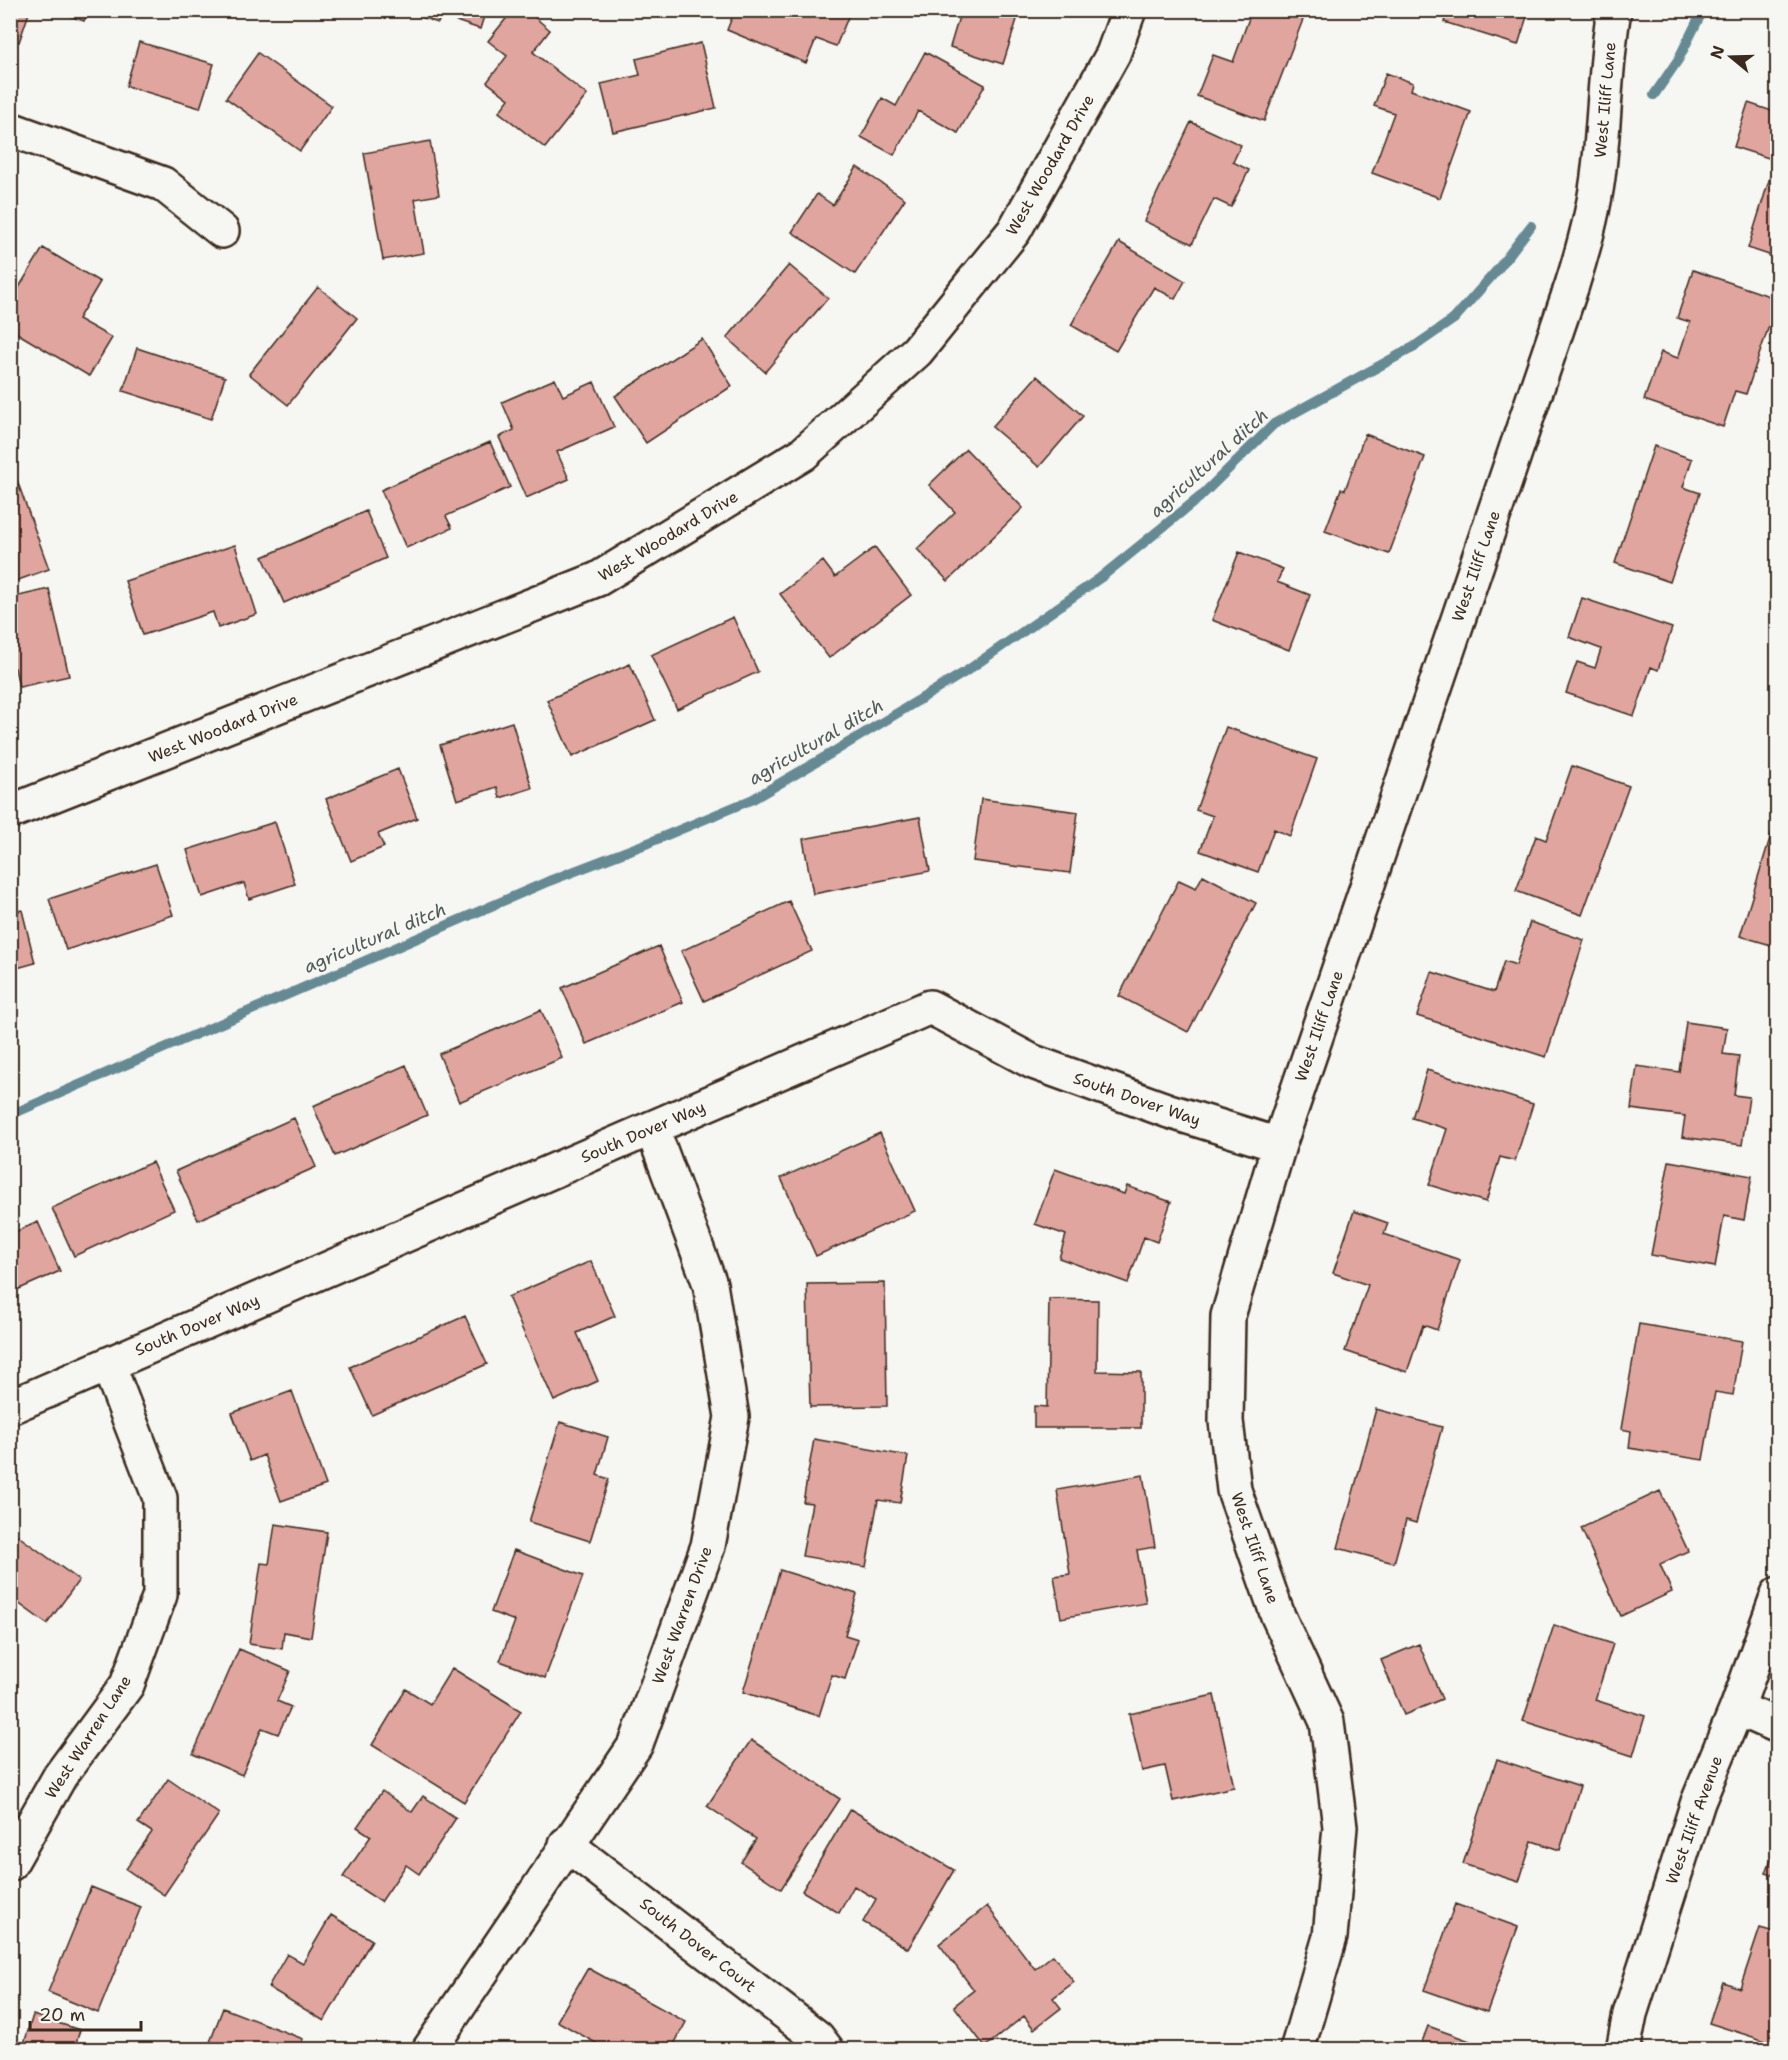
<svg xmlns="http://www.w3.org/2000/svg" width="1788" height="2060" viewBox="0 0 1788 2060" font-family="'Shantell Sans',sans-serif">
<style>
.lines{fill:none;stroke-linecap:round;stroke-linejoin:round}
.stream{stroke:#658a93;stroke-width:10}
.building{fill:#dfa59e;stroke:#3b2a1e;stroke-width:1.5}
.street-casing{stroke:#3b2a1e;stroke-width:38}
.street{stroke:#f6f6f2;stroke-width:33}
.labels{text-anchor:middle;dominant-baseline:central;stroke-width:4.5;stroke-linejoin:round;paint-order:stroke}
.street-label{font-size:16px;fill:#3b2a1e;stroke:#f6f6f2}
.water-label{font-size:18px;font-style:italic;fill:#505a58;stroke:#f6f6f2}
</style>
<rect width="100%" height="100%" fill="#f6f6f2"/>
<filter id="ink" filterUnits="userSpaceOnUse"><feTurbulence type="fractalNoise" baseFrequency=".0167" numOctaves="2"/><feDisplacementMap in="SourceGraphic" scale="12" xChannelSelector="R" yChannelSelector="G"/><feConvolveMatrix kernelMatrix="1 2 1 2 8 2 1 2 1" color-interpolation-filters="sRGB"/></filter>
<g filter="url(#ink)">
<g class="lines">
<!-- stream -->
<path class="stream" d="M1654,95L1678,60L1703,10
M10,1115L549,881L648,843L753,799L830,754L965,672L1100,578L1200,497L1274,424L1412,348L1454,319L1498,269L1531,226"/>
</g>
<!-- building -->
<path class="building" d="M10,10H30L19,42L10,40Z
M54,10H88L84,21Z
M402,10H486L480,29L441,16L438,23Z
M513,10H526L550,30L533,52L587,95L545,148L499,112L509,99L487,82L507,56L488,41Z
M735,10H851L836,46L816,39L806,63L727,30Z
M961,10H1020L1003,64L950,47Z
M1252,10H1288L1304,17L1264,121L1197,96L1213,55L1233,62Z
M1448,10H1529L1518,45L1444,22Z
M139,42L214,64L200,108L126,86Z
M701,43L716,108L613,132L601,84L640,75L636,59Z
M925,52L985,85L958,133L918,111L894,155L861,137L882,98L896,106Z
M258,53L332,106L300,151L226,98Z
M1386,73L1413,83L1411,90L1471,112L1440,198L1372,173L1394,113L1374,106Z
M1748,103L1778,113V161L1734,147Z
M1191,122L1241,145L1233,162L1249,170L1231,207L1214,199L1192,244L1144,221Z
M430,141L439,195L415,199L424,253L383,260L364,153Z
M857,167L905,199L855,274L792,232L817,194L833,205Z
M1770,177L1778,180V258L1748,248Z
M10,231L18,233L10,257Z
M1119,242L1185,281L1175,299L1154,287L1116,351L1071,325Z
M43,248L100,282L78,319L112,338L89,376L10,329V302Z
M789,265L828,298L765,372L727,338Z
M1693,270L1778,299L1746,394L1735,391L1723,427L1644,400L1661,352L1678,358L1690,322L1677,318Z
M318,287L357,318L288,405L249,374Z
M702,339L732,386L646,443L615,396Z
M137,348L225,377L211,419L123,391Z
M1037,376L1083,416L1039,467L992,427Z
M555,379L563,396L594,382L614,427L557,452L569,479L526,498L499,437L514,430L502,402Z
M1365,434L1425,457L1389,554L1325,531L1341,489L1345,490Z
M490,442L510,487L446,516L452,528L406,548L381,490Z
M1654,446L1692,459L1683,487L1700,493L1670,582L1615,563Z
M966,449L1023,508L948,581L917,549L955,512L929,485Z
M14,472L49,569L10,583V473Z
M366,511L386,558L284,603L263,557Z
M235,545L257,614L218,628L213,612L143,635L125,581Z
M875,547L911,595L829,658L780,594L823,561L835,577Z
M1239,552L1283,569L1277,582L1310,595L1289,650L1212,620Z
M49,589L69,676L19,687L15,668L10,669V598Z
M1582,598L1672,628L1658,670L1651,667L1634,716L1566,693L1577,662L1595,668L1601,649L1569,637Z
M733,617L758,672L677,709L651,655Z
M630,664L655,720L572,757L547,700Z
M512,722L532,788L500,798L497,787L457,800L440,745Z
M1226,727L1317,759L1290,836L1274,829L1258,872L1200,851L1213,816L1196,810Z
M1572,766L1629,786L1582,915L1516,891L1536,836L1546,840Z
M398,769L417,818L378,834L384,847L351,861L326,799Z
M981,799L1078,812L1070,873L973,861Z
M1778,812V947L1740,936Z
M920,817L930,871L813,894L803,839Z
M275,822L295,884L249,899L244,883L202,897L187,850Z
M156,864L173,915L66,950L49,899Z
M1203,875L1256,903L1188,1032L1119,996L1179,880L1196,888Z
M789,901L812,951L704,1001L681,951Z
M22,910L35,963L10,970V913Z
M1530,922L1584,940L1546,1057L1417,1016L1432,972L1494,992L1504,961L1516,965Z
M659,946L683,1002L586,1044L562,988Z
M541,1010L562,1058L459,1102L439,1054Z
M1686,1022L1727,1028L1723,1054L1739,1056L1734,1095L1749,1097L1742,1145L1682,1137L1685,1116L1631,1109L1637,1066L1679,1072Z
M406,1065L427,1115L335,1156L313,1106Z
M1427,1070L1533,1104L1515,1161L1500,1157L1486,1202L1429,1185L1447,1129L1412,1118Z
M294,1118L316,1167L198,1220L176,1171Z
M880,1133L915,1211L816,1256L781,1178Z
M1669,1161L1752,1176L1744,1220L1724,1216L1715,1267L1651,1255Z
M152,1162L174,1210L74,1256L52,1208Z
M1055,1169L1124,1194L1127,1186L1171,1202L1157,1242L1144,1237L1128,1283L1059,1258L1066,1235L1035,1224Z
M1354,1211L1388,1223L1384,1234L1460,1260L1437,1330L1423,1325L1407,1372L1345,1351L1368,1285L1333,1273Z
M38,1222L60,1271L10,1293V1234Z
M591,1261L615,1316L577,1333L598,1381L554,1401L508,1297Z
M885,1283L887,1406L810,1407L807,1284Z
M1049,1299L1098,1300L1097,1371L1141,1372V1428H1034V1406L1047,1407Z
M465,1316L487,1364L372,1415L350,1367Z
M1639,1324L1742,1341L1733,1395L1715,1392L1703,1460L1629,1448L1631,1431L1621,1429Z
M292,1391L326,1485L281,1501L264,1455L250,1461L232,1413Z
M1376,1409L1442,1427L1416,1523L1406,1520L1394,1563L1338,1548Z
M560,1422L608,1437L597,1475L609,1479L590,1541L529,1522Z
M814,1439L908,1456L900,1503L878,1500L866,1567L802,1556L812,1503L803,1502Z
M1143,1475L1155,1547L1137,1550L1146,1603L1061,1618L1054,1576L1070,1574L1057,1490Z
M1660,1491L1688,1551L1660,1564L1672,1592L1621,1616L1581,1528Z
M275,1524L327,1532L311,1637L284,1632L282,1649L249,1644L261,1563L269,1564Z
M10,1530L79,1580L47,1624L10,1597Z
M514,1550L583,1576L545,1678L500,1661L515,1621L491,1612Z
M780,1570L857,1594L845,1635L858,1639L845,1679L832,1675L819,1716L743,1692Z
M1554,1625L1613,1644L1595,1700L1645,1716L1633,1756L1523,1721Z
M1419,1644L1442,1699L1404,1715L1381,1660Z
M239,1649L290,1671L277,1701L291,1707L278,1734L262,1728L242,1775L193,1754Z
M452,1668L521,1711L464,1802L372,1745L406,1689L430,1704Z
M1214,1695L1234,1787L1173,1801L1165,1766L1142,1771L1129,1714Z
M751,1740L840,1799L781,1889L741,1862L756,1839L707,1806Z
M1497,1759L1580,1786L1560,1850L1532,1841L1519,1882L1463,1864Z
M168,1779L219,1814L164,1895L126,1869L152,1832L138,1823Z
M382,1791L412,1812L423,1796L456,1818L419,1874L406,1865L381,1902L343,1877L371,1836L357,1827Z
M850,1809L954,1870L908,1949L863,1922L876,1899L854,1886L839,1913L802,1891Z
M1778,1839V1877L1766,1873Z
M91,1887L141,1907L98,2013L48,1992Z
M1455,1904L1518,1927L1487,2012L1424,1990Z
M987,1906L1035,1969L1053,1955L1074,1982L1053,1998L1061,2008L1034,2029L1024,2016L985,2047L954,2006L974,1990L939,1944Z
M331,1915L372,1940L324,2021L268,1987L287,1954L303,1963Z
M1760,1928L1778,1933V2045L1709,2023L1723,1982L1740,1988Z
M588,1968L686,2022L671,2050H608L557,2021Z
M223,2008L303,2039L299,2050H207Z
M33,2015L80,2030L74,2050H22Z
M1428,2026L1495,2050H1419Z
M1112,2045V2050H1038V2049Z"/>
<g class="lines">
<!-- street casing -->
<g class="street-casing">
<path id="street" d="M10,129L163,184L222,231
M10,812L598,579L803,454L917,351L1014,231L1113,54L1129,10
M10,1407L930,1007L1033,1062L1169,1111L1279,1145
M1737,1708L1778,1726
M566,1844L817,2037L827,2050
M10,1864L60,1776L127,1685L160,1595V1498L108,1364
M429,2050L636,1744L708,1546L732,1417L710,1284L652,1128
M1297,2050L1330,1937L1340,1827L1327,1722L1278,1616L1234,1490L1226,1421L1228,1316L1279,1145L1572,285C1584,247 1595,208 1599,168C1605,115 1605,63 1614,10
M1623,2050L1630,2014L1698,1802L1737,1708L1778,1594"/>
</g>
<!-- street -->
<use href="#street" class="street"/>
</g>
</g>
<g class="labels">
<!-- street labels -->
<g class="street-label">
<text transform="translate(1605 100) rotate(-85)">West Iliff Lane</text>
<text transform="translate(1050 165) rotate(-60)">West Woodard Drive</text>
<text transform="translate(668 536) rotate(-31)">West Woodard Drive</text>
<text transform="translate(1476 566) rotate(-71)">West Iliff Lane</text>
<text transform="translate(223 728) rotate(-22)">West Woodard Drive</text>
<text transform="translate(1319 1026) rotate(-71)">West Iliff Lane</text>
<text transform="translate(1137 1099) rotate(19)">South Dover Way</text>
<text transform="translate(643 1132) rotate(-23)">South Dover Way</text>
<text transform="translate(197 1325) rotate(-23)">South Dover Way</text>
<text transform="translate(1255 1548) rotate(71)">West Iliff Lane</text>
<text transform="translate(682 1615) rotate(-70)">West Warren Drive</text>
<text transform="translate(88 1737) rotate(-57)">West Warren Lane</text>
<text transform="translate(1694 1820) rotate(-70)">West Iliff Avenue</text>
<text transform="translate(698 1945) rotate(38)">South Dover Court</text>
</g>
<!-- water labels -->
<g class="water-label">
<text transform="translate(1209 463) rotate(-42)">agricultural ditch</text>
<text transform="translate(816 742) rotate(-30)">agricultural ditch</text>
<text transform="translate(375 938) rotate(-23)">agricultural ditch</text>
</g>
</g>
<!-- margin -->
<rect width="1788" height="2060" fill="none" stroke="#f6f6f2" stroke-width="36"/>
<rect x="18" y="18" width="1752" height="2024" fill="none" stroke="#3b2a1e" stroke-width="2" filter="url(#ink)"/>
<!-- north arrow -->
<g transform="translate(1731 57) rotate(289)" stroke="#f6f6f2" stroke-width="4.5" paint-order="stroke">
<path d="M0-4.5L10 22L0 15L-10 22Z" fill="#3b2a1e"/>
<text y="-9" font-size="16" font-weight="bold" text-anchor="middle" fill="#3b2a1e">N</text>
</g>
<!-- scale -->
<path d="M30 2021v9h111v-9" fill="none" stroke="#3b2a1e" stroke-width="3"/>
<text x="39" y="2021" font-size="18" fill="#3b2a1e" stroke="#f6f6f2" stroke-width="4.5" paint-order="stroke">20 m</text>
</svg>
